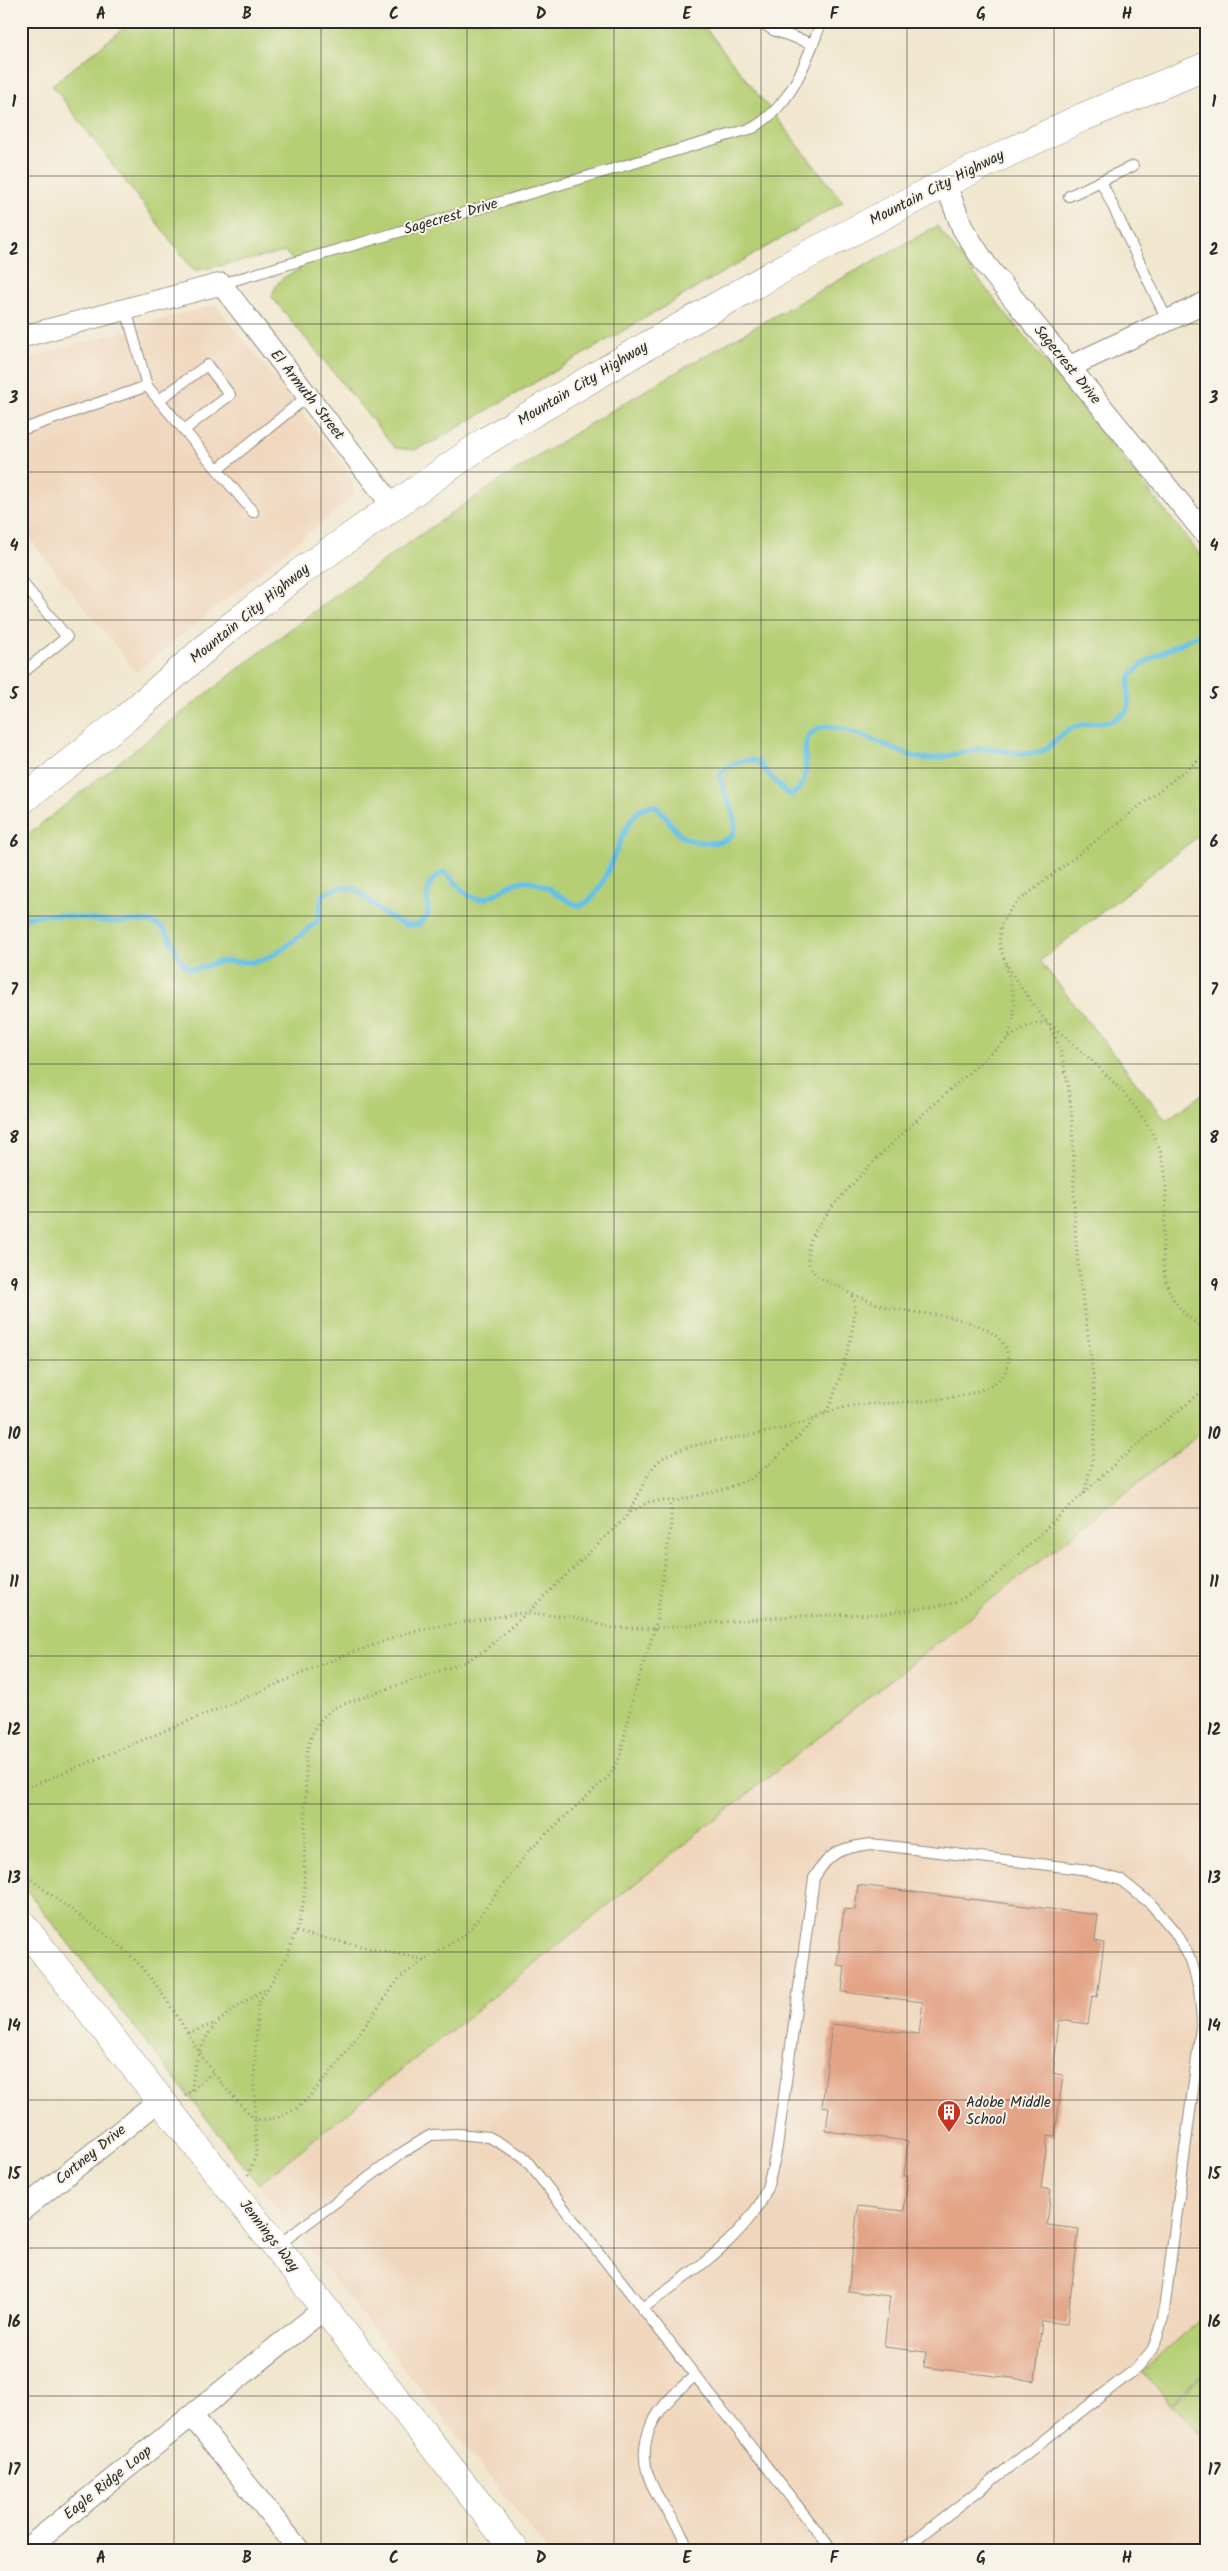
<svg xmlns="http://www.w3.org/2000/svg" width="1228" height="2571" viewBox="0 0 1228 2571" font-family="Kalam,sans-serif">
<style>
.built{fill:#f0d6bc}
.green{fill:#b6cf74;stroke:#707d50}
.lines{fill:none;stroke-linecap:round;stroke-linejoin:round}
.stream{stroke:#67c1e5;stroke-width:5.5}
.building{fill:#e3a385}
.lane-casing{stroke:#8e897d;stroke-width:12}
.street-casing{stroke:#8e897d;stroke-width:23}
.secondary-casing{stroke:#8e897d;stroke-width:29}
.primary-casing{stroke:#8e897d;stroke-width:29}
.path{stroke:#8e897d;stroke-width:3;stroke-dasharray:1 4;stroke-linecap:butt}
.lane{stroke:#fff;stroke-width:10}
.street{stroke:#fff;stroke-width:21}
.secondary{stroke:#fff;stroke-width:28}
.primary{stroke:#fff;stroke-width:28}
.grid{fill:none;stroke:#2b2b2b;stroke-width:1;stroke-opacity:0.55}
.labels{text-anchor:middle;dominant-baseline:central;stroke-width:4;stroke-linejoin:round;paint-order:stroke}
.street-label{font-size:15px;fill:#2b2b2b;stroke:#f7f3e8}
.poi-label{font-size:15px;fill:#2b2b2b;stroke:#f7f3e8;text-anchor:start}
.neatline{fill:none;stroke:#2b2b2b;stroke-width:2}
.grid-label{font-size:16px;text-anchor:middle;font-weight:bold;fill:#2b2b2b}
</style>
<rect width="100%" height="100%" fill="#f7f3e8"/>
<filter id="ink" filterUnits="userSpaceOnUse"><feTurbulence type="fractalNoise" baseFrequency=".02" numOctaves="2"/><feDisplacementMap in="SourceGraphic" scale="10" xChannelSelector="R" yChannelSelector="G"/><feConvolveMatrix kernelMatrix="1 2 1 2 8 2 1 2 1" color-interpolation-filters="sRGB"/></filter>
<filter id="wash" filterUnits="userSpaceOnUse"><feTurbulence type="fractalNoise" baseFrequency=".0096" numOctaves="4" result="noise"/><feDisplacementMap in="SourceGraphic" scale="20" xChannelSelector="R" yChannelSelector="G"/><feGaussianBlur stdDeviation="1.12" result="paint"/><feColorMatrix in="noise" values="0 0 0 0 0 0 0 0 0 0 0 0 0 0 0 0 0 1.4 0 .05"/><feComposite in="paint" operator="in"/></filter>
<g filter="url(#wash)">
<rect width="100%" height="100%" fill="#f1e7cf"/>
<!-- built -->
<path class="built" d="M215,304L352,476L354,496L136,672L21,528V361Z
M1207,1428V2550H547L258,2184Z"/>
<!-- green -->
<path class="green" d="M133,21H700L843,202L435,441L414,450L395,448L272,297C276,280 284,276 300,270L286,252L194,271L52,85Z
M937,226L962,259L1207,563V829L1040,961L1166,1120L1207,1091V1428L258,2184L21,1883V840C188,708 354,573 534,459C665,375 801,301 937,226Z
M1197,2321L1207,2331V2370L1171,2403L1142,2372Z
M1207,2372V2430L1201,2435L1172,2404Z"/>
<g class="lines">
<!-- stream -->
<path class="stream" d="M21,919C52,909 81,920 112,922C128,923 147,917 161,927C175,937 174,958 188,968C196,972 210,964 218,962C229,960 241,963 252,962C274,960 303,933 319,920L321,900L324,894L341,887L356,889L385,915L405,925H418L428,915C428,895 423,884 443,872C456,877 460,894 474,898C491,903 507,882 524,881C544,880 562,900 579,906C614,897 619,799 655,806C666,813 670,826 680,835C693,845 736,849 735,825C734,807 721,792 720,774C729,765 746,756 758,762L784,791L791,795C823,776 787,739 822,727C840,722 896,751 915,757C937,763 964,749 986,749C1003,749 1018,756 1035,753C1051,751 1058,734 1072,728C1096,719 1107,729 1128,710C1130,701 1126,684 1131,676C1144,657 1187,642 1207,630"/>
</g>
<g id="blocks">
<!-- building -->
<path class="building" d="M858,1885L1098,1915L1095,1941L1104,1943L1097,1997L1092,1996L1088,2024L1059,2020L1053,2073L1063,2075L1055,2136L1048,2135L1041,2188L1051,2190L1047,2225L1079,2229L1067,2324L1042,2321L1035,2381L924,2367L926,2352L884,2347L890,2296L848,2291L858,2206L904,2211L908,2176H904L908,2141L826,2131L829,2107L822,2106L832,2024L919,2034L923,2002L842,1992L845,1966L837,1965L844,1909L855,1910Z"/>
</g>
</g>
<g filter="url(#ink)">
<use href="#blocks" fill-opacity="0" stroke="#8e897d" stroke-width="1"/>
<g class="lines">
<!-- lane casing -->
<g class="lane-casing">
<path id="lane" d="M759,21L773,30L813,44
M1101,181L1167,320
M1069,196L1133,166
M221,284L753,128C793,104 805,63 822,21
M147,386L253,512
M159,400L207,365L230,395L184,430
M21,430L147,386L126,309
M218,469L308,396
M21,581L67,637L21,674
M278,2245L403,2152L431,2135L458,2134L489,2137L523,2156L832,2550
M642,2309C683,2278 731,2248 759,2205C769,2189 773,2165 777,2147L814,1878C830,1851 841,1848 871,1844L1081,1869L1121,1880L1151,1904L1175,1932L1191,1960L1199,1989L1202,2020L1163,2318L1153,2349L1137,2368L902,2550
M687,2550C683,2527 666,2513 656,2493C628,2443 656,2407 695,2376"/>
</g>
<!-- street casing -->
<g class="street-casing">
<path id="street" d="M945,183L963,229L986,265L1207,536
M21,337L221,284L393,506
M1069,367L1207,302
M21,2211L161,2099
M192,2416L299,2550
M25,2550L325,2308"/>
</g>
<!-- secondary casing -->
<g class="secondary-casing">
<path id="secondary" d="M21,1923L515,2550"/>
</g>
<!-- primary casing -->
<g class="primary-casing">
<path id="primary" d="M21,801L127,717L224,632L299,573L486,441L636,352L800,259L945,183L1083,117L1207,66"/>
</g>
<!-- path -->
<path class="path" d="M1006,965C1013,994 1019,1010 1007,1039
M824,1414C835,1410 846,1406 857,1405C889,1401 1013,1407 1008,1357C1007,1344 997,1335 985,1329C957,1314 926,1315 896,1309C880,1306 865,1299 849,1293
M1084,1494C1088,1478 1093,1462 1094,1446C1100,1378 1081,1309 1076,1242C1071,1177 1079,1110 1059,1047C1044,999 963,950 1019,901L1207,753
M631,1512L650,1501H676L727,1488L750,1479L770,1464L817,1418
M21,1790L245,1698L342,1656L407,1633L434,1627L521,1613L573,1617L613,1628H655L793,1616L880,1614L954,1603L987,1584L1117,1462L1207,1387
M21,1869C55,1903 100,1925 134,1959C166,1992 186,2034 212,2071C225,2089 241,2104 255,2120L277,2118L296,2109L306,2100L333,2070L401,1976L468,1932L530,1849L610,1775L620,1757L633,1696L655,1628L671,1525V1502
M296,1932L425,1960
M188,2033L216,2023
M192,2090C193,2067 200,2041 217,2023C230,2010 249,2000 264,1989
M185,2096L213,2072
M248,2175L256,2155L254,2078L258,2004L287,1956L299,1923L304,1899L306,1757C310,1734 317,1718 338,1706L465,1662L485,1650L527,1613L623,1520C639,1503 642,1476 659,1461C672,1450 689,1447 705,1443C738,1436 801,1431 827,1410C836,1396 862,1312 853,1298C842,1280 804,1285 808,1249C812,1207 969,1073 1007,1039C1021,1030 1032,1021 1049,1023C1087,1056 1143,1102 1160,1151C1182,1216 1130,1287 1207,1330"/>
<!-- lane -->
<use href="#lane" class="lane"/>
<!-- street -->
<use href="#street" class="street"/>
<!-- secondary -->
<use href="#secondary" class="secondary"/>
<!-- primary -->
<use href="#primary" class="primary"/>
</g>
</g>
<!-- grid -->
<path class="grid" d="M174,21V2550M321,21V2550M467,21V2550M614,21V2550M761,21V2550M907,21V2550M1054,21V2550M21,176H1207M21,324H1207M21,472H1207M21,620H1207M21,768H1207M21,916H1207M21,1064H1207M21,1212H1207M21,1360H1207M21,1508H1207M21,1656H1207M21,1804H1207M21,1952H1207M21,2100H1207M21,2248H1207M21,2396H1207"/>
<!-- icons -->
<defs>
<g id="building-pin" transform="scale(1.25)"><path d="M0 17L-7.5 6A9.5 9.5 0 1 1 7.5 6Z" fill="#c8321e" stroke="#f7f3e8"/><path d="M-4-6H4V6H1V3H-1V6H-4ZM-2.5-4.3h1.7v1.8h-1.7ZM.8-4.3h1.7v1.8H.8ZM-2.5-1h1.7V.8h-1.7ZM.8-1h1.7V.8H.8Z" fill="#fff"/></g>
</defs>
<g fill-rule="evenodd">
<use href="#building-pin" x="949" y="2112"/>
</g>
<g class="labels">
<!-- street labels -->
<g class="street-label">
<text transform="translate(937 188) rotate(-27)">Mountain City Highway</text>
<text transform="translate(451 217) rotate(-16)">Sagecrest Drive</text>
<text transform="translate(1067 365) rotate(51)">Sagecrest Drive</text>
<text transform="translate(583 384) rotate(-31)">Mountain City Highway</text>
<text transform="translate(307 395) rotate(52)">El Armuth Street</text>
<text transform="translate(250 614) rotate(-39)">Mountain City Highway</text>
<text transform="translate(91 2155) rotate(-39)">Cortney Drive</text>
<text transform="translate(269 2236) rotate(52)">Jennings Way</text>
<text transform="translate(108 2483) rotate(-39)">Eagle Ridge Loop</text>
</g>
<!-- poi labels -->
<g class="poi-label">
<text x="966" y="2103">Adobe Middle<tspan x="966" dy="17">School</tspan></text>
</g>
</g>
<!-- margin -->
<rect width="1228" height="2571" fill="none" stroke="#f7f3e8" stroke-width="55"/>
<rect x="28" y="28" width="1172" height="2516" class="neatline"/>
<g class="grid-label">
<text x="101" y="19">A</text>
<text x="247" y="19">B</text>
<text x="394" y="19">C</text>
<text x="541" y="19">D</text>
<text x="687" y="19">E</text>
<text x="834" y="19">F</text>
<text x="981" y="19">G</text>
<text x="1127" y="19">H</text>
<text x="14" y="107">1</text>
<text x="1214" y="107">1</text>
<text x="14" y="255">2</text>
<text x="1214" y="255">2</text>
<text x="14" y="403">3</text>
<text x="1214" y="403">3</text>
<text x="14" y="551">4</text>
<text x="1214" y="551">4</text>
<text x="14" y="699">5</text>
<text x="1214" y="699">5</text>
<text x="14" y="847">6</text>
<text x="1214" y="847">6</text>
<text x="14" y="995">7</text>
<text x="1214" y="995">7</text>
<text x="14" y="1143">8</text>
<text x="1214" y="1143">8</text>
<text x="14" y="1291">9</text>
<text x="1214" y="1291">9</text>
<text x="14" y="1439">10</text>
<text x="1214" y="1439">10</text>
<text x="14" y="1587">11</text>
<text x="1214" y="1587">11</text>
<text x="14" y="1735">12</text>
<text x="1214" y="1735">12</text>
<text x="14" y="1883">13</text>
<text x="1214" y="1883">13</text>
<text x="14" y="2031">14</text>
<text x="1214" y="2031">14</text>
<text x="14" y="2179">15</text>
<text x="1214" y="2179">15</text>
<text x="14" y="2327">16</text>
<text x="1214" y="2327">16</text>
<text x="14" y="2475">17</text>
<text x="1214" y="2475">17</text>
<text x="101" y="2563">A</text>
<text x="247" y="2563">B</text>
<text x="394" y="2563">C</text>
<text x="541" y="2563">D</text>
<text x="687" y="2563">E</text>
<text x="834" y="2563">F</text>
<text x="981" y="2563">G</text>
<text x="1127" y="2563">H</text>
</g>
</svg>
